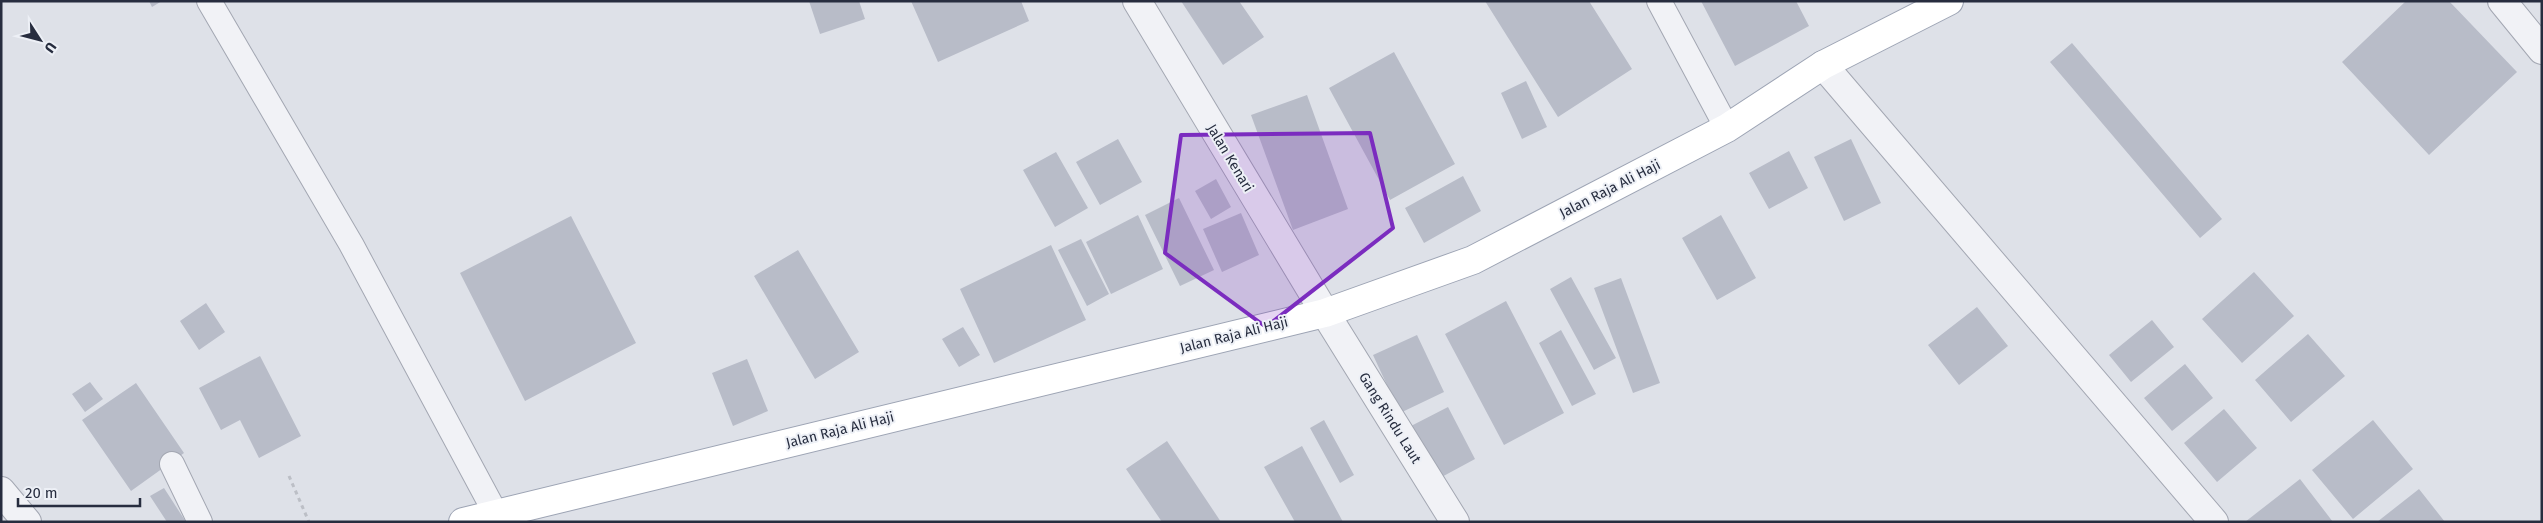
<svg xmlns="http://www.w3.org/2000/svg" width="2543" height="523" viewBox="0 0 2543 523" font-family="'Fira Sans',sans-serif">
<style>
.building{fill:#b8bcc8}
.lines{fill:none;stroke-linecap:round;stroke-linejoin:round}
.service-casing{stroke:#a3a7b2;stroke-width:26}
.minor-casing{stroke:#a3a7b2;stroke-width:30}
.primary-casing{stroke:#9da4b4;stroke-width:30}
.path{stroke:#bcbfc6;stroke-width:3;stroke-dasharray:4 4;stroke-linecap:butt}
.service{stroke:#f1f2f6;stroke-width:24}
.minor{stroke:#f1f2f6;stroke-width:28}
.primary{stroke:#fff;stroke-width:28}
.marked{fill:#7b2cbf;fill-opacity:0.2;stroke:#7b2cbf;stroke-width:4;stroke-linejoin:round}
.labels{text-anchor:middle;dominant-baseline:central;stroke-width:4;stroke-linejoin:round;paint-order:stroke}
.street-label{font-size:14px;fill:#272d3f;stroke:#edf0f6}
</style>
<rect width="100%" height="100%" fill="#dee1e8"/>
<!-- building -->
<path class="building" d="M149,1H162L152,7Z
M809,1H859L865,19L820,34Z
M911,1H1021L1029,21L938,62Z
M1181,1H1239L1264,37L1223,65Z
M1485,1H1589L1632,69L1558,117Z
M1701,1H1796L1809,26L1735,66Z
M2406,1H2449L2517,72L2429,155L2342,62Z
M2072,43L2222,219L2200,238L2050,62Z
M1394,52L1455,164L1390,200L1329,88Z
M1526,81L1547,127L1522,139L1501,93Z
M1307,95L1348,209L1293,230L1251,115Z
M1118,139L1142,182L1100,205L1076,162Z
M1851,139L1881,203L1844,221L1814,157Z
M1789,151L1808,188L1769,209L1749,173Z
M1056,152L1088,208L1055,227L1023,170Z
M1463,176L1481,211L1424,243L1405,208Z
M1216,179L1231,207L1211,219L1195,191Z
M1179,198L1214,270L1180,286L1145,215Z
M1241,213L1259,255L1222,272L1203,229Z
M1138,215L1163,269L1111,294L1086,242Z
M1721,215L1756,278L1717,300L1682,238Z
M571,216L636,343L525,401L460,273Z
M1081,239L1109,294L1087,306L1058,250Z
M1051,245L1086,320L994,363L960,289Z
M798,250L859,352L815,379L754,276Z
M2254,272L2294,316L2242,363L2202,319Z
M1571,277L1616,358L1594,370L1550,289Z
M1621,278L1660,383L1633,393L1594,288Z
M1506,301L1564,413L1504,445L1445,334Z
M206,303L225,332L199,350L180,321Z
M1977,307L2008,346L1959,385L1928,345Z
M2152,320L2174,347L2131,382L2109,355Z
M963,327L980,355L959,367L942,339Z
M1561,330L1596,394L1572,406L1539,343Z
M2308,334L2345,376L2291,422L2255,380Z
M1417,335L1444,392L1400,413L1373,355Z
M260,356L301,436L259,458L240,420L221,430L199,388Z
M747,359L768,411L733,426L712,373Z
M2185,364L2213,398L2172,431L2144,398Z
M90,382L103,399L85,412L72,394Z
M136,383L184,453L131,491L82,420Z
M1448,407L1475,459L1438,479L1411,426Z
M2224,409L2257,448L2217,482L2184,443Z
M1324,420L1354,475L1340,483L1310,428Z
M2373,420L2413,469L2353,519L2312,470Z
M1167,441L1221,522H1162L1126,469Z
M1302,446L1343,522H1295L1264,467Z
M2300,479L2333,522H2245Z
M164,488L186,522H167L150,496Z
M2419,489L2445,522H2377Z"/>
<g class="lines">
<!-- service casing -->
<g class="service-casing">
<path id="service" d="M209,1L351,244L496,514
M1659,1L1727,128
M172,464L200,522"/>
</g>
<!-- minor casing -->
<g class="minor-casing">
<path id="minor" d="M1137,1L1325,313L1455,522
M2502,1L2542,50
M1823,65L2214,522
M1,491L27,522"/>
</g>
<!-- primary casing -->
<g class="primary-casing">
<path id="primary" d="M463,522L1325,313L1473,260L1727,128L1823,65L1949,1"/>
</g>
<!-- path -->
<path class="path" d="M289,476L309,522"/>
<!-- service -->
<use href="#service" class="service"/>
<!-- minor -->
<use href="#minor" class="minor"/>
<!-- primary -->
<use href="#primary" class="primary"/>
</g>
<!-- marked area -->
<path class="marked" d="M1370,133L1393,228L1266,327L1165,253L1181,135Z"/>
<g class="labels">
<!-- street labels -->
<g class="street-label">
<text transform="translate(1230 158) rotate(59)">Jalan Kenari</text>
<text transform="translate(1610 189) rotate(-27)">Jalan Raja Ali Haji</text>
<text transform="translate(1234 335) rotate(-14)">Jalan Raja Ali Haji</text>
<text transform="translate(1390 418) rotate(58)">Gang Rindu Laut</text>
<text transform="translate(840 430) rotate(-14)">Jalan Raja Ali Haji</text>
</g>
</g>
<!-- border -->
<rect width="2543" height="523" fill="none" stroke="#272d3f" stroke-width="5"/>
<!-- north arrow -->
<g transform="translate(40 40) rotate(126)" stroke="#edf0f6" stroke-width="4" paint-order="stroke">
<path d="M0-4L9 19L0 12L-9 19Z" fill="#272d3f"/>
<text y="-8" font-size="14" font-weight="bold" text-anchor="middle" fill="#272d3f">U</text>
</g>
<!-- scale -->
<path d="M18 498v8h122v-8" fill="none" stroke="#272d3f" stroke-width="2.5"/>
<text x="25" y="498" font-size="15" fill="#272d3f" stroke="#edf0f6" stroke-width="4" paint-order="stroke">20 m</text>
</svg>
